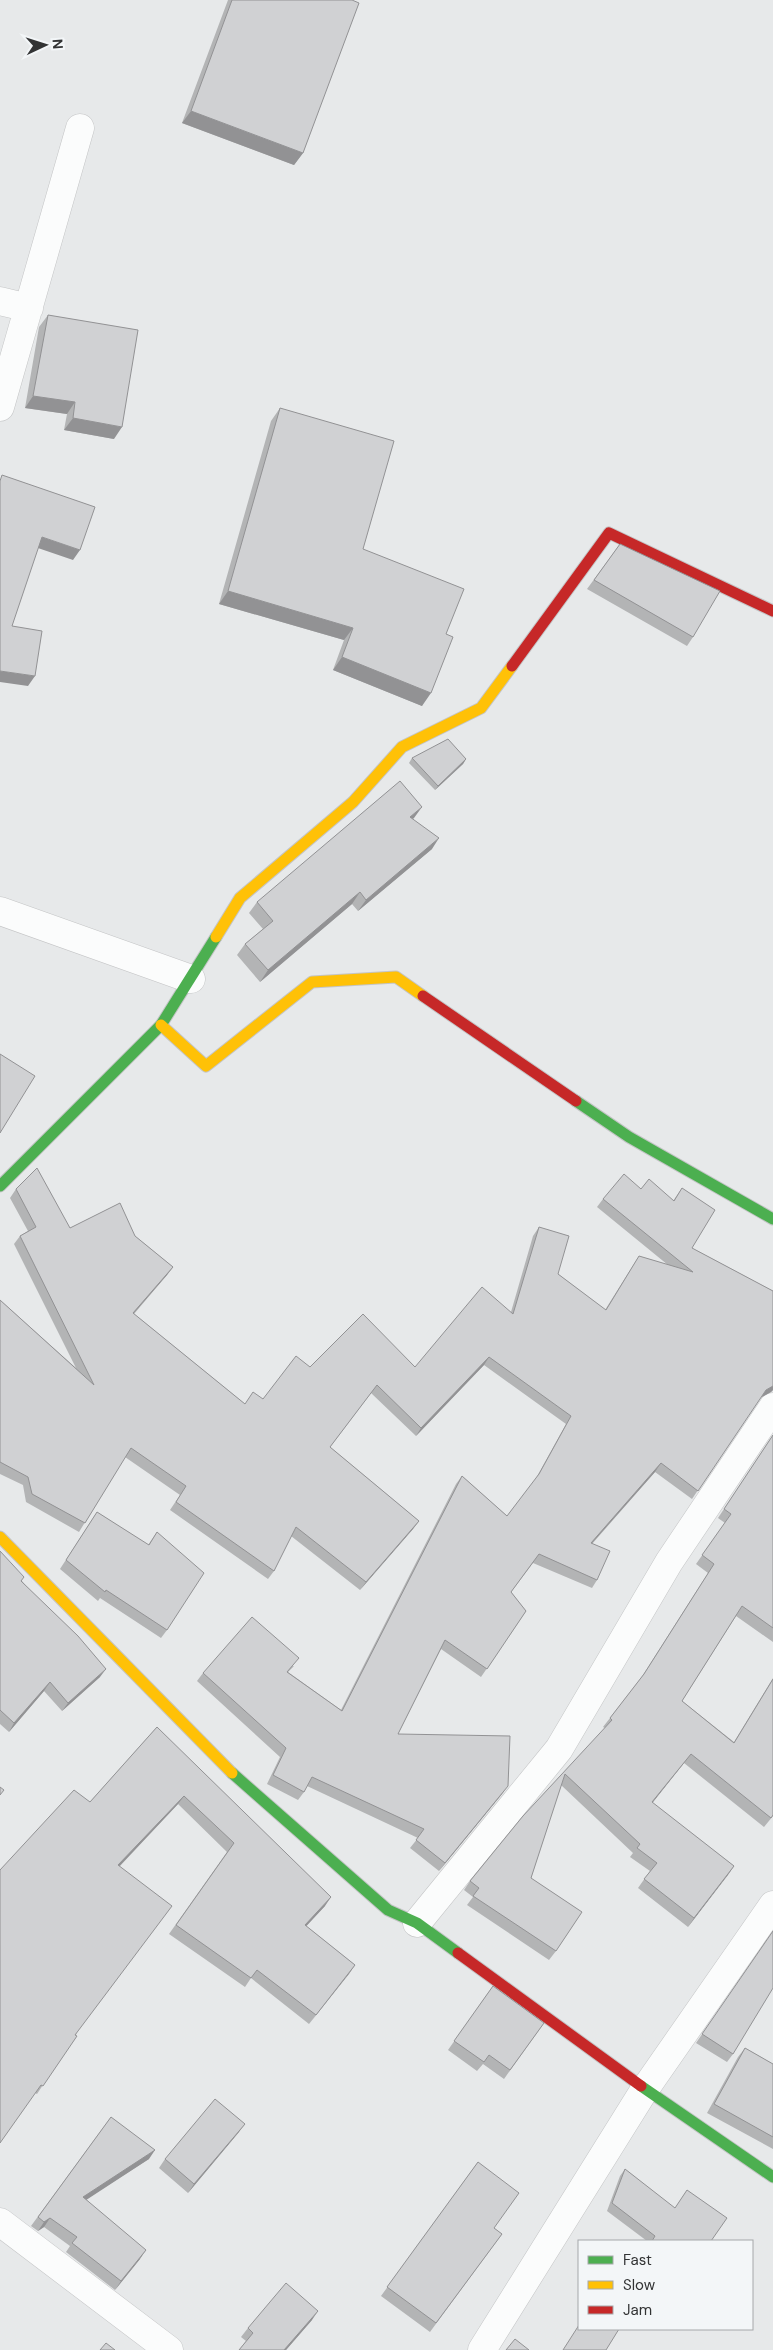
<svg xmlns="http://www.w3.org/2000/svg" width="773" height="2350" viewBox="0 0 773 2350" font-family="'DM Sans',sans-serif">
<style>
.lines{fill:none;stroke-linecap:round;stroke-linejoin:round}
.street-casing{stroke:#c4c5c6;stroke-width:29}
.fast-casing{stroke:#c4c5c6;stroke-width:13}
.slow-casing{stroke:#c4c5c6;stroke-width:13}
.jam-casing{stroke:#c4c5c6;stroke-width:13}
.street{stroke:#fbfcfc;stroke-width:28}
.fast{stroke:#4caf50;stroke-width:11}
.slow{stroke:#ffc107;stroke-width:11}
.jam{stroke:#c62828;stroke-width:11}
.wall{fill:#b3b4b5}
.shaded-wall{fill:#929294}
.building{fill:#d0d1d3;stroke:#929294}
</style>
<rect width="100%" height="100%" fill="#e7e9ea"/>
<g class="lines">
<!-- street casing -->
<g class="street-casing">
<path id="street" d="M0,301L29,308
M0,407L80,128
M0,911L191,979
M417,1923L559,1749L669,1562L773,1407
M0,2222L169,2350
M482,2350L645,2089L773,1905"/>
</g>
<!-- fast casing -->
<g class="fast-casing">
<path id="fast" d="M576,1101L629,1137L773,1219
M0,1186L161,1025L216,937
M232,1773L388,1910L417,1923L458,1953
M641,2086L773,2177"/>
</g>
<!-- slow casing -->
<g class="slow-casing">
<path id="slow" d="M216,937L240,898L353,802L402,747L481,708L512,666
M161,1025L206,1066L312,982L396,977L423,996
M0,1537L232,1773"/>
</g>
<!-- jam casing -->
<g class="jam-casing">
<path id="jam" d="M512,666L609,533L773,611
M423,996L576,1101
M458,1953L641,2086"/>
</g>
<!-- street -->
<use href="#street" class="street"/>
<!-- fast -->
<use href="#fast" class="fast"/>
<!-- slow -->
<use href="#slow" class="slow"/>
<!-- jam -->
<use href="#jam" class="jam"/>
</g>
<!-- wall -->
<path class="wall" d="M228,0H352L303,153L294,165L182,123Z
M48,315L114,439L64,430L67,414L25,408L39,327Z
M280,408L363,549L446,634L422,706L333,670L344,640L219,604L271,421Z
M620,544L693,637L687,646L587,589Z
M412,758L466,759L463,764L435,790L409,763Z
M414,818L413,819L432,849L358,911L352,904L260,982L237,955L245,944L263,929L249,913L257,902Z
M682,1188L692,1248L773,1291V1390L771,1392L760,1398L692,1499L655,1472L592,1544L597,1580L592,1588L533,1563L511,1592L526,1611L481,1677L441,1649L398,1734L502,1794L439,1871L410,1848L418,1838L307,1786L304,1792L298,1800L267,1784L280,1757L197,1681L203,1673L294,1666L288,1672L341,1710L456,1484L462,1476L507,1516L535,1480L566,1424L484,1365L416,1436L371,1393L330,1447L419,1521L413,1529L360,1590L291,1536L274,1571L268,1579L170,1510L180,1495L125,1457L79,1532L26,1502L23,1485L0,1474V1300L76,1368L14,1244L20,1236L28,1231L10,1198L16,1189L70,1228L135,1236L173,1267L167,1275L134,1314L245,1404L263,1399L310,1367H415L511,1312L533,1236L539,1227L558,1274L605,1310L639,1256L668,1265L597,1207L603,1199L641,1189L673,1201Z
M773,1435V1642L736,1616L682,1701L734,1742L773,1678V1816L764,1827L684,1763L652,1803L734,1866L688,1927L638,1888L650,1871L630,1857L633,1853L561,1785L531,1878L556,1951L549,1960L467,1905L473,1897L464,1890L470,1881L605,1728L603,1727L610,1718L641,1678L708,1573L696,1564L725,1523L718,1518Z
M97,1512L148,1545L157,1532L167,1630L161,1638L100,1598L98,1601L60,1569Z
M0,1551L22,1581L100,1677L62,1711L44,1691L9,1732L0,1724Z
M157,1727L325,1906L306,1926L355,1965L309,2024L251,1978L245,1987L169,1934L227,1852L178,1804L120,1866L76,2035L37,2094L35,2093L90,1802Z
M773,1931L733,2054L727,2062L696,2043Z
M493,1986L544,2023L504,2079L483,2064L477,2071L448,2050Z
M745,2048L773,2064V2149L707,2113L738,2057Z
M111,2117L149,2159L86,2199L140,2259L115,2290L66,2252L70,2246L44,2227L38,2231L31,2226Z
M239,2132L188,2193L159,2168L165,2159Z
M478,2162L494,2228L502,2234L430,2332L381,2296Z
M625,2169L711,2241H647L607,2211L620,2176Z
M312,2320L286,2350H239L246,2341L241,2337L248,2328Z"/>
<!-- shaded-wall -->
<path class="shaded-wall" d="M191,111L303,153L294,165L182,123Z
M33,396L75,402L67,414L25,408Z
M73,418L122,427L114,439L64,430Z
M42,537L80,550L73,560L35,547Z
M228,591L353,628L344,640L219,604Z
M342,657L431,693L422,706L333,670Z
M0,671L35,676L28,686L0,682Z
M466,759L463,764L435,790L438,786Z
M422,807L414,818L402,828L410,817Z
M439,838L432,849L358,911L366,900Z
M360,892L352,904L260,982L268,970Z
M173,1267L167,1275L127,1321L133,1313Z
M489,1357L484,1365L416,1436L421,1428Z
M773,1386V1390L771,1392L760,1398L766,1390Z
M661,1463L655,1472L585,1551L591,1543Z
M419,1521L413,1529L360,1590L366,1582Z
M106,1669L100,1677L62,1711L68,1703Z
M50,1682L44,1691L9,1732L14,1723Z
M691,1754L684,1763L646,1811L652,1802Z
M508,1786L502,1794L439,1871L445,1863Z
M184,1796L178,1804L112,1874L118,1865Z
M734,1866L728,1875L688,1927L694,1918Z
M331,1897L325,1906L299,1934L305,1925Z
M355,1965L349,1974L309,2024L316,2015Z
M245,2124L239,2132L188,2193L194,2184Z
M155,2150L149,2159L77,2206L83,2197Z
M50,2218L44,2227L38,2231L44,2222Z
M146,2250L140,2259L115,2290L121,2281Z
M318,2311L312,2320L286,2350H284Z"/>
<!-- building -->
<path class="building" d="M232,0H352L359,3L303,153L191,111Z
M48,315L138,330L122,427L73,418L75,402L33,396Z
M280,408L394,441L363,549L464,589L446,634L453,637L431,693L342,657L353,628L228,591Z
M2,475L95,507L80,550L42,537L12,626L42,631L35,676L0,671V481Z
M620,544L720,591L693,637L594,580Z
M448,739L466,759L438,786L412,758Z
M400,781L422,807L410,817L439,838L366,900L360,892L268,970L245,944L273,921L257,902Z
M0,1054L35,1076L0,1133Z
M37,1168L70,1228L120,1203L135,1236L173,1267L133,1313L245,1404L253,1392L263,1399L296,1356L310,1367L363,1314L415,1367L482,1287L513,1314L539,1227L569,1236L558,1274L606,1310L639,1256L693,1272L603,1199L624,1174L641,1189L649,1179L674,1201L682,1188L715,1210L692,1248L773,1291V1386L766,1390L698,1491L661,1463L591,1543L610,1551L597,1580L539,1554L511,1592L526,1611L487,1669L445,1640L398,1734L510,1736L508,1786L445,1863L416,1840L424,1829L312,1777L304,1792L273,1775L286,1748L203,1673L252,1617L299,1658L287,1672L342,1711L462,1476L507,1516L539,1474L571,1416L489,1357L421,1428L377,1385L330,1447L419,1521L366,1582L296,1527L274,1571L176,1502L186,1486L131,1448L85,1523L32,1494L28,1477L0,1462V1300L94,1385L20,1236L36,1227L16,1189Z
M773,1435V1628L742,1606L682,1701L734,1743L773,1679V1815L771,1818L691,1754L652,1802L734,1866L694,1918L644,1879L657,1863L637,1848L640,1844L565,1774L531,1878L582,1912L556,1951L473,1896L479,1888L470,1881L523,1816L612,1720L610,1718L644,1674L714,1564L702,1555L731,1514L724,1509Z
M97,1512L149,1545L157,1532L204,1573L167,1630L106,1590L105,1592L66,1560Z
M0,1551L24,1577L21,1581L78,1636L106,1669L68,1703L50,1682L14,1723L0,1710Z
M157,1727L331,1897L305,1925L355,1965L316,2015L257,1970L251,1978L176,1925L234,1843L184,1796L118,1865L172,1906L75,2035L77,2036L43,2086L41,2085L0,2143V1870L74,1790L90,1802Z
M0,1787L4,1790L0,1795Z
M773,1931V1988L733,2054L702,2034Z
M493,1986L544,2023L510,2070L489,2055L484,2062L454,2041Z
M745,2048L773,2064V2137L714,2104Z
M215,2099L245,2124L194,2184L165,2159Z
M111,2117L155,2150L83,2197L146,2250L121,2281L72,2243L77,2237L50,2218L44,2222L38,2217Z
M478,2162L519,2193L494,2228L502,2234L436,2323L387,2287Z
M625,2169L675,2208L687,2190L727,2218L711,2241H652L655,2236L612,2203Z
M286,2283L318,2311L284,2350H239L253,2333L248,2328Z
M579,2325V2329H619L606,2350H563Z
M515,2339L529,2350H506Z
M106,2343L115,2350H100Z"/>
<!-- legend -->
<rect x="578" y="2240" width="175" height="90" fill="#f3f6f8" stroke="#a6a8aa"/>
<rect x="588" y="2256" width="25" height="8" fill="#4caf50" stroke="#a6a8aa"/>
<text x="623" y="2265" font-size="15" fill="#323334">Fast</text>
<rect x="588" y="2281" width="25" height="8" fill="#ffc107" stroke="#a6a8aa"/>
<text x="623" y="2290" font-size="15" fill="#323334">Slow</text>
<rect x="588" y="2306" width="25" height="8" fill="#c62828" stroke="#a6a8aa"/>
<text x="623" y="2315" font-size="15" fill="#323334">Jam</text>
<!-- north arrow -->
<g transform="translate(45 45) rotate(86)" stroke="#f3f6f8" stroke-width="4" paint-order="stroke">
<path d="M0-4L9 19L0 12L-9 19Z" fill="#323334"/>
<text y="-8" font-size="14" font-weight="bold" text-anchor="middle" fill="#323334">N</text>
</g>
</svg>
